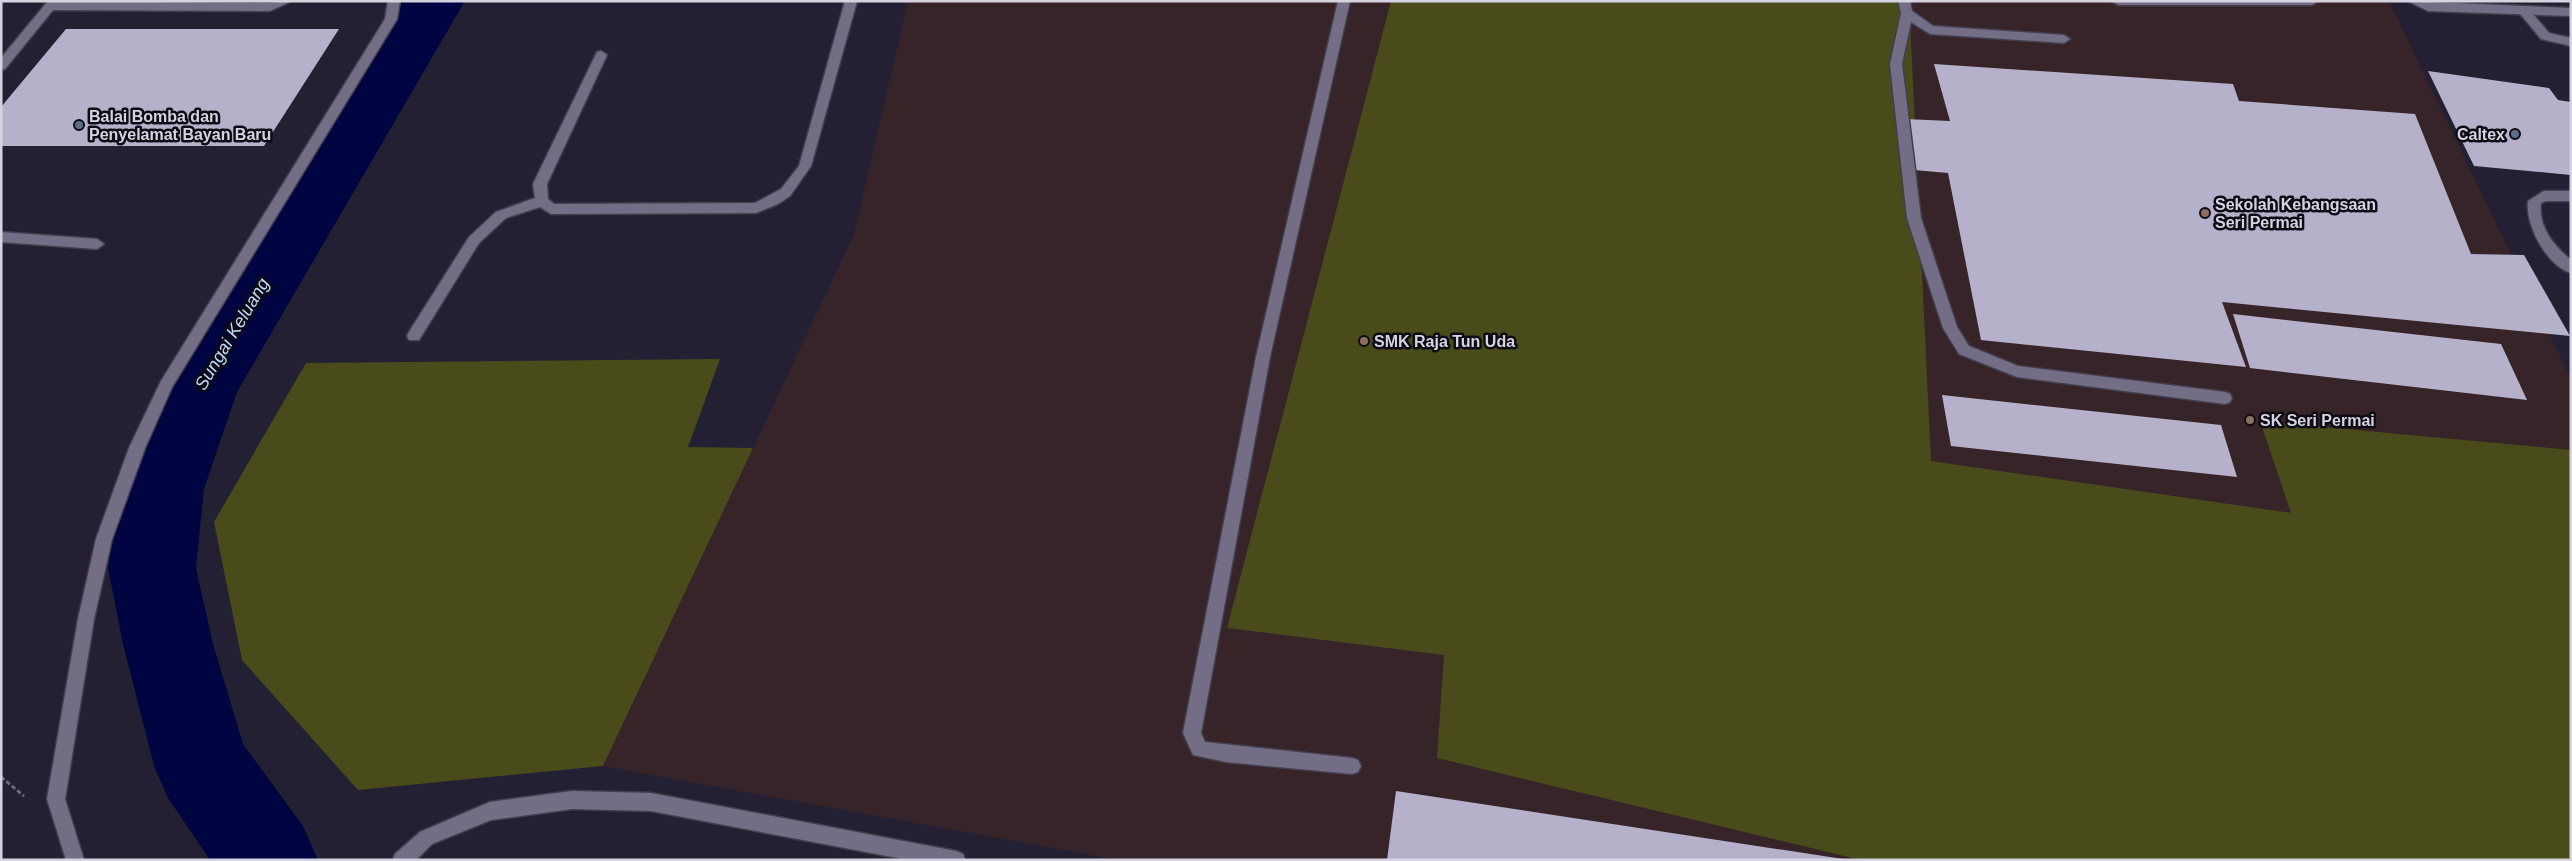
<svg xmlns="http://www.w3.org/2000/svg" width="2572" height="861" viewBox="0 0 2572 861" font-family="Helvetica,sans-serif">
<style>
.education{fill:#372429}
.green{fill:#494c1a}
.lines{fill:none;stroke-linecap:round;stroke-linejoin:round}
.river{fill:#000541;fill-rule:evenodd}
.building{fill:#b6b1ca}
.lane-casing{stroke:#423e4d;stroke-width:3}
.street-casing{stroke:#423e4d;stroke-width:3}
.path{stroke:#6c6979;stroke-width:3;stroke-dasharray:4.5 2.5;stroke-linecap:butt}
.lane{fill:#736e86;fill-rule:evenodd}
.street{fill:#736e86;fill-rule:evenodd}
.service-dot{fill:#5c6f8a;stroke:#0d0b13;stroke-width:2}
.education-dot{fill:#8d6e63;stroke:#0d0b13;stroke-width:2}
.labels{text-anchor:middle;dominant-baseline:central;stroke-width:5;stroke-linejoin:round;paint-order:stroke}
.poi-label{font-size:16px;font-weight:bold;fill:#d5d3e0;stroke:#0d0b13;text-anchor:start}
.water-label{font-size:18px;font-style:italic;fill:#c0d7fc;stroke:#0d0b13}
</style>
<rect width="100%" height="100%" fill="#242033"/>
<!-- education -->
<path class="education" d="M908,1H2389L2571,379V860H1119L603,766L854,234Z"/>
<!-- green -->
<path class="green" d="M1391,1H1909L1931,461L2291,513L2260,421L2571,450V860H1861L1437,758L1444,655L1227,628Z
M720,359L688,447L753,448L603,766L358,790L242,660L214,522L306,363Z"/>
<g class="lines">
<!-- river -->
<path class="river" d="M402,1H465L237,392L204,489L196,568L213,644L243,744L303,826L318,860H210L168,798L154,766L123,644L108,568L120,489L159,387L171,365Z"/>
</g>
<!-- building -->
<path class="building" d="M66,29H339L264,146H1V107Z
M1934,64L2233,84L2239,101L2415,114L2471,254L2524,255L2570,336L2222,302L2246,367L1981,340L1948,173L1914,170L1905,119L1950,121Z
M2428,71L2549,88L2558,100L2571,102V175L2474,166Z
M2233,314L2501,344L2527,400L2250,368Z
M1942,395L2221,425L2237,477L1951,446Z
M1396,791L1843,859V860H1387Z"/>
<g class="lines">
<!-- lane casing -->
<g class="lane-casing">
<path id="lane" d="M48,1L269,3L292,1L270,11L53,10L5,69L1,70V58Z
M388,1H400L397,19L172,387L145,448L112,539L94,619L65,799L84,860H66L47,799L78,619L96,539L129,448L161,381L385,19Z
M845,1H857L811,166L790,196L778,204L756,213L551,214L540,207L506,218L479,243L419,340H409L407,336L409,332L469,237L496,212L535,198L533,184L597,52L601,51L607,55L547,184L548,199L554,204L755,203L781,189L799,166Z
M1338,1H1350L1270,357L1201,733L1205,742L1352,758L1358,760L1361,766L1358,772L1352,774L1226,762L1193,755L1183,733L1256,357Z
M1898,1H1910L1912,11L1933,26L2064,35L2070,39L2064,43L1930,34L1911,22L1902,64L1921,218L1957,327L1969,346L2018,366L2225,392L2230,394L2232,398L2230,402L2225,404L2017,377L1959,354L1943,328L1907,218L1890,64L1901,13Z
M2112,1H2318L2312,5H2118Z
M2523,6L2527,7L2549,33L2571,38V46L2541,39L2517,10Z
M2544,191H2571V201H2546L2541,203C2538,227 2554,246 2571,260V273C2547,266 2525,225 2528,201Z
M1,232L97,239L104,244L97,249L1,242Z
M572,791L651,793L956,851L963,854L965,860H908L651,811L572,809L491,820L432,844L416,860H393L395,854L420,832L490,802Z"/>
</g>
<!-- street casing -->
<g class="street-casing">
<path id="street" d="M2408,1L2571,8V16L2428,11Z"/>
</g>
<!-- path -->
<path class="path" d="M1,777L24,796"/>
<!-- lane -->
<use href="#lane" class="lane"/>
<!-- street -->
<use href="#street" class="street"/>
</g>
<!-- markers -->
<g class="service-dot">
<circle cx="79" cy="125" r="5"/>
<circle cx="2515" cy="134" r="5"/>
</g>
<g class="education-dot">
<circle cx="2205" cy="213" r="5"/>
<circle cx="1364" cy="341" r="5"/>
<circle cx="2250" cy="420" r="5"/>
</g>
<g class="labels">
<!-- poi labels -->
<g class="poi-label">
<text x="89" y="116">Balai Bomba dan<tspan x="89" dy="18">Penyelamat Bayan Baru</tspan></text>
<text x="2505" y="134" text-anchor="end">Caltex</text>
<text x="2215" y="204">Sekolah Kebangsaan<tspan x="2215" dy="18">Seri Permai</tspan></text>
<text x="1374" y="341">SMK Raja Tun Uda</text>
<text x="2260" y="420">SK Seri Permai</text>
</g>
<!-- water labels -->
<g class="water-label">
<text transform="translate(232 334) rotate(-59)">Sungai Keluang</text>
</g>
</g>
<!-- border -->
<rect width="2572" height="861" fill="none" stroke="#d5d3e0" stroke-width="5"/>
</svg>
